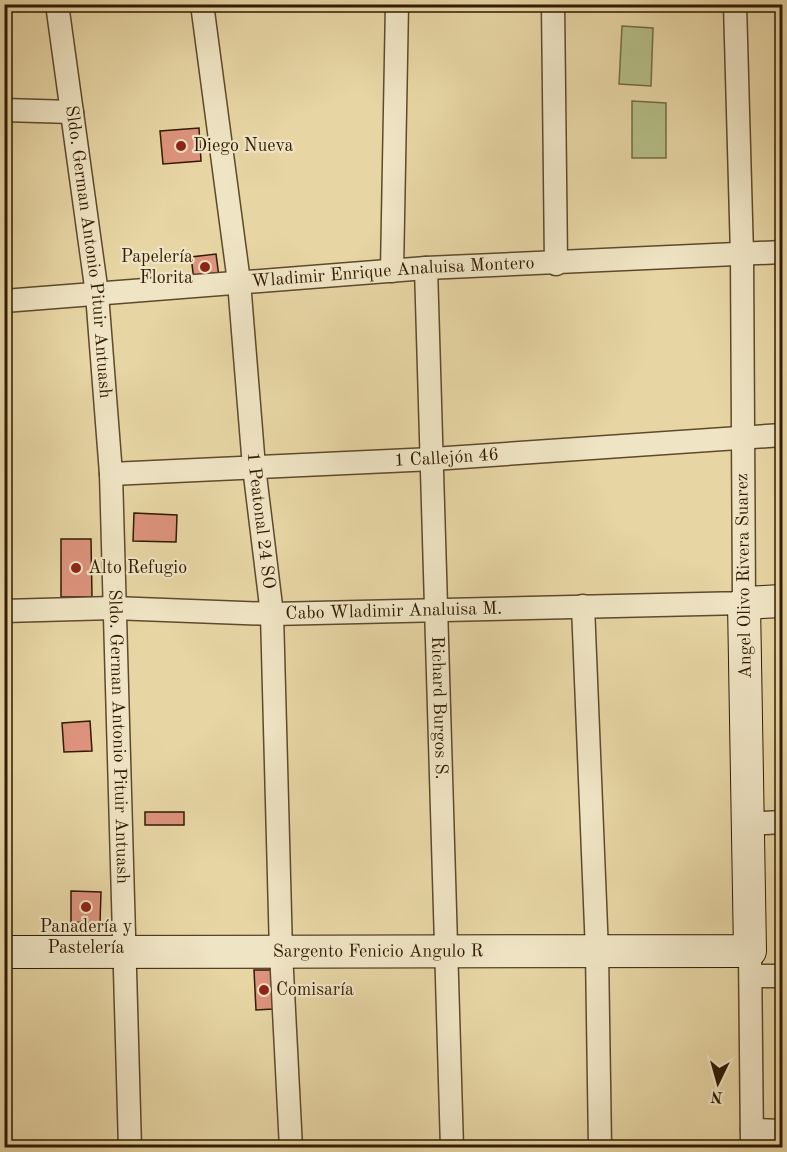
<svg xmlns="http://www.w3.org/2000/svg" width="787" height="1152" viewBox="0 0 787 1152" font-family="'Old Standard TT',serif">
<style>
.green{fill:#b4bd86;stroke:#726c44;stroke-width:1.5}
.building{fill:#dd937d;stroke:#311b01;stroke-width:1.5}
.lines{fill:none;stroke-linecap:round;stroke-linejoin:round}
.street-casing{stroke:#5e4a2a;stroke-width:25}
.secondary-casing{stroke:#311b01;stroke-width:34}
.street{stroke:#efe4c4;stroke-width:22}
.secondary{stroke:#efe4c4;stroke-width:32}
.poi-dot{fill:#8f2418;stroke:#efe4c4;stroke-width:2}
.labels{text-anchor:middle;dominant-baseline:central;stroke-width:4.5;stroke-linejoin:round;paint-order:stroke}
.poi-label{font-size:18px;fill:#311b01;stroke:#efe4c4;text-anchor:start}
.street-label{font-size:18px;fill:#311b01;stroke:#efe4c4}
</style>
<rect width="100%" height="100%" fill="#e7d5a4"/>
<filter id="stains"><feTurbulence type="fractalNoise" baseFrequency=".00333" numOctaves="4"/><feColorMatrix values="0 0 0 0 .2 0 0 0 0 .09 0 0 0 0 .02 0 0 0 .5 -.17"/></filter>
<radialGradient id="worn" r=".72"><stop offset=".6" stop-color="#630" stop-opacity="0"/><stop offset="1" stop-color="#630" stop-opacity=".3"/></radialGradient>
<!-- green -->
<path class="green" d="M622,26L653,28L651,86L619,84Z
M632,101L666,103V158H632Z"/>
<!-- building -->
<path class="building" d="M199,128L201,161L163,164L160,131Z
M216,254L219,277L194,280L191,257Z
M134,513L177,515L176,542L133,541Z
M61,539H91L92,597H61Z
M90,721L92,751L64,752L62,723Z
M145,812H184V825H145Z
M71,891L101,892L100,923L71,922Z
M254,970H272L273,1009L256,1010Z"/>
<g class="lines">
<!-- street casing -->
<g class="street-casing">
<g id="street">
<path id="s1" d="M57,4L97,294L111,474L130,1148"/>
<path id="s2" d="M202,4L239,282L254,467L272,614L281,952L291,1148"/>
<path d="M553,4L556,264"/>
<path d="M4,110L72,112"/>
<path id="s3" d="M426,268L452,1148"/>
<path d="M392,271L397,4"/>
<path id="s4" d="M4,301L426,268L782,252"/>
<path id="s5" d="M111,474L433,459L782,435"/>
<path d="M583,606L597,952L600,1148"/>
<path id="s6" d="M4,611L113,608L272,614L744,603L742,255L735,4"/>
<path d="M747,824L782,822"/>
<path d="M750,951L752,1148"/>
<path d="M751,976H782"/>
<path d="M752,1130L782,1131"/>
</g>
</g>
<!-- secondary casing -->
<g class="secondary-casing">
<g id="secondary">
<path id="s7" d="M4,952L750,951L744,603L782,601"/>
</g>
</g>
<!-- street -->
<use href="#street" class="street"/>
<!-- secondary -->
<use href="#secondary" class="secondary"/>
</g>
<!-- markers -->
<g class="poi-dot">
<circle cx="181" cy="146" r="6"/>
<circle cx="205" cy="267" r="6"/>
<circle cx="76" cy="568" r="6"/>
<circle cx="86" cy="907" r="6"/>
<circle cx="264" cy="990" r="6"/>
</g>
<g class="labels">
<!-- poi labels -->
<g class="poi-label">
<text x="193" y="146">Diego Nueva</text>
<text x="193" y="257" text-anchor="end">Papelería<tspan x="193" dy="21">Florita</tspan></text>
<text x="88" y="568">Alto Refugio</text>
<text x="86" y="927" text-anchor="middle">Panadería y<tspan x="86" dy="21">Pastelería</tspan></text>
<text x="276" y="990">Comisaría</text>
</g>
<!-- street labels -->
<g class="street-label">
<text stroke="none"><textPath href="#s1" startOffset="250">Sldo. German Antonio Pituir Antuash</textPath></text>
<text stroke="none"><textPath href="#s4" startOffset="390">Wladimir Enrique Analuisa Montero</textPath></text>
<text stroke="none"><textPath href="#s5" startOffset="336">1 Callejón 46</textPath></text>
<text stroke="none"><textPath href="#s2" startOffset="520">1 Peatonal 24 SO</textPath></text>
<text transform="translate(744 576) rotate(-91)">Angel Olivo Rivera Suarez</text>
<text stroke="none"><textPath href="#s6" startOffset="390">Cabo Wladimir Analuisa M.</textPath></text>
<text stroke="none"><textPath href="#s3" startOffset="440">Richard Burgos S.</textPath></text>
<text stroke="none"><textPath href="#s1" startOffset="736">Sldo. German Antonio Pituir Antuash</textPath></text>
<text stroke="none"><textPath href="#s7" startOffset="374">Sargento Fenicio Angulo R</textPath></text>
</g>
</g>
<!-- margin -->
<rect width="787" height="1152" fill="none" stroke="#e7d5a4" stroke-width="24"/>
<rect x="6" y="6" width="775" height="1140" fill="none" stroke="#311b01" stroke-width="3"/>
<rect x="12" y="12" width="763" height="1128" fill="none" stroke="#311b01" stroke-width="1.5"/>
<!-- north arrow -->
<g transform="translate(718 1083) rotate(185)" stroke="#efe4c4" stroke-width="4.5" paint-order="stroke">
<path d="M0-4.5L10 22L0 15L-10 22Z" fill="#311b01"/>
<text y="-9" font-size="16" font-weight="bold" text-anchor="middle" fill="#311b01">N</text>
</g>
<rect width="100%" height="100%" filter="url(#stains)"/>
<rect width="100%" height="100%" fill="url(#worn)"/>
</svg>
